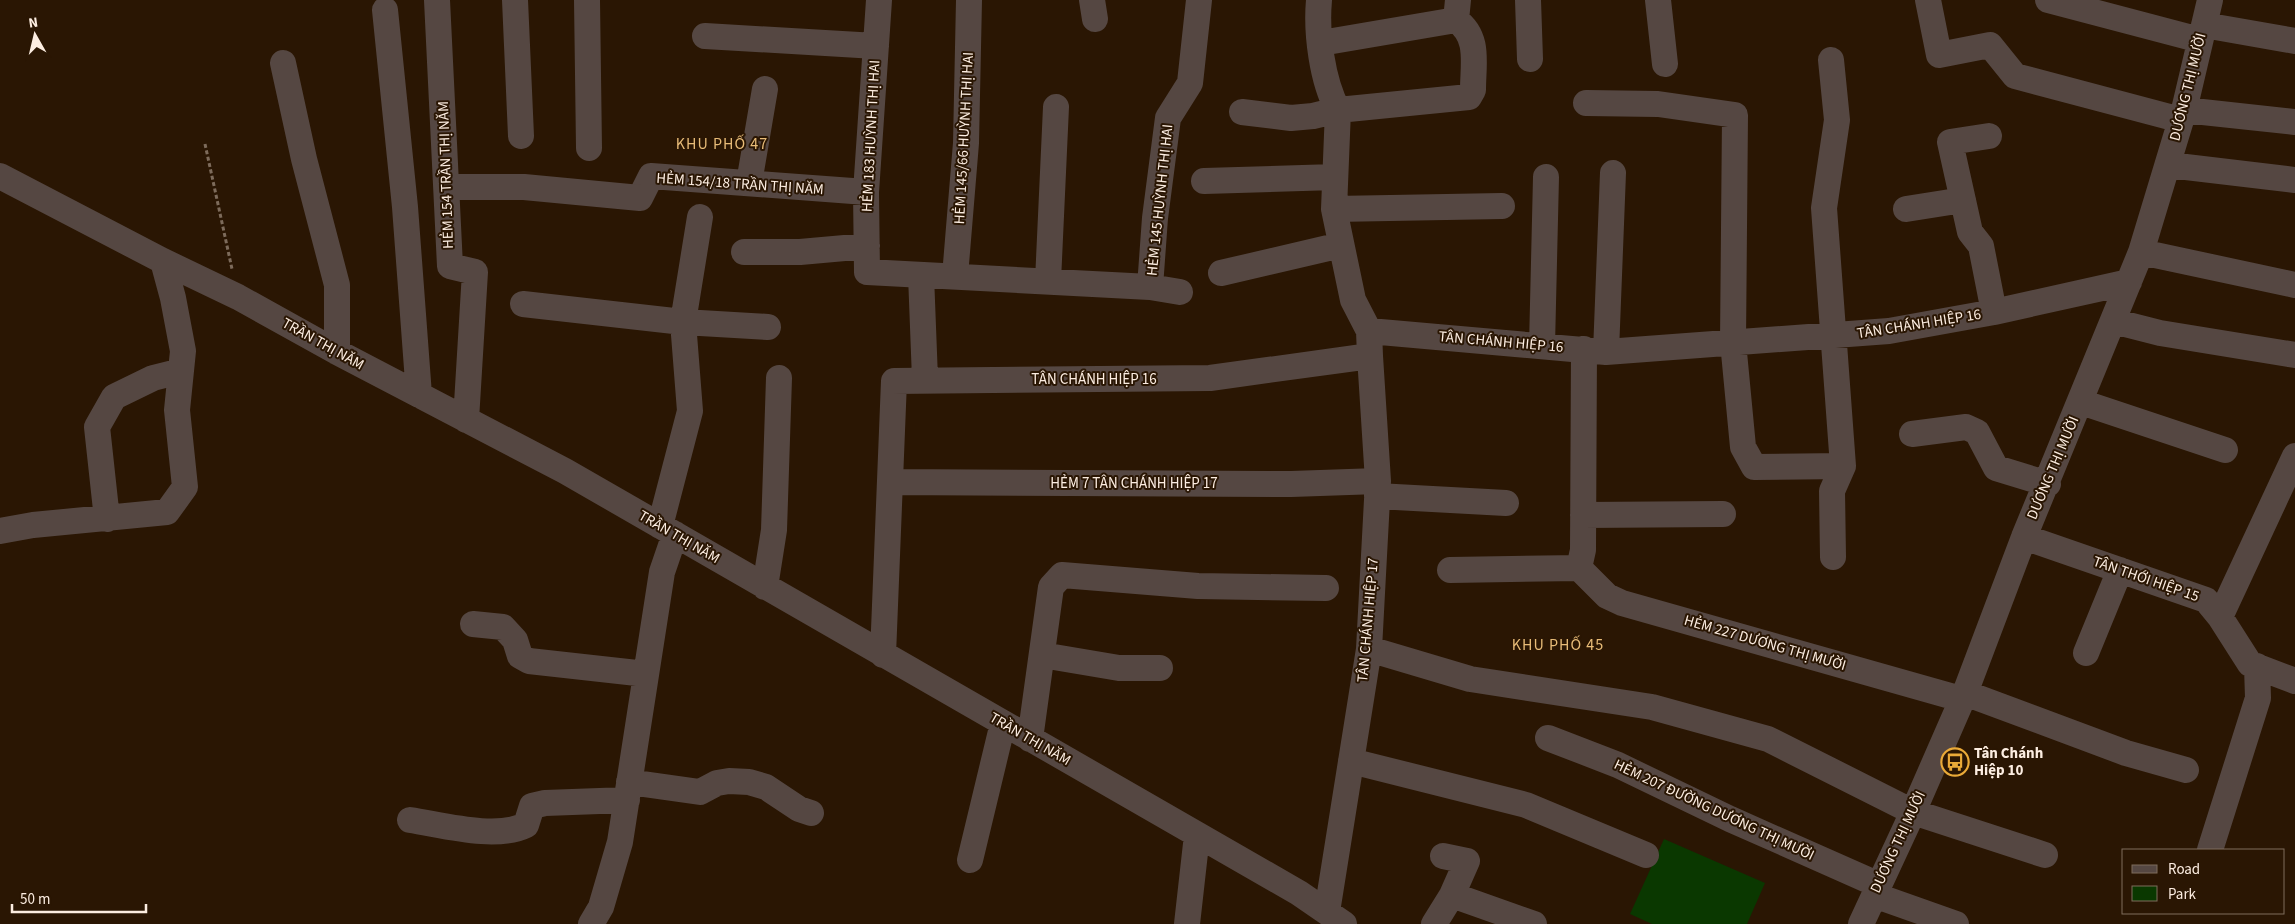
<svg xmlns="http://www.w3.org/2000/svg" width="2295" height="924" viewBox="0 0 2295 924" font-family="'Source Sans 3',sans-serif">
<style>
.green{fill:#0a3800}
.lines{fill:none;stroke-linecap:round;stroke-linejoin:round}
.path{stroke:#7d6b5b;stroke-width:3;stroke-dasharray:4 2.5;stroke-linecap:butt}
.minor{stroke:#554742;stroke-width:26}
.labels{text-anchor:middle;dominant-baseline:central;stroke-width:4;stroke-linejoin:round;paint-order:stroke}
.street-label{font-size:15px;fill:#fcede1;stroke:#2a1603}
.poi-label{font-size:15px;font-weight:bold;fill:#fcede1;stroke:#2a1603;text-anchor:start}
.neighbourhood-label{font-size:16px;letter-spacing:1px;fill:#e8bc78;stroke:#2a1603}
</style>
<rect width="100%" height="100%" fill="#2a1603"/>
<!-- green -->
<path class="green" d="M1664,839L1765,883L1747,924H1652L1630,914Z"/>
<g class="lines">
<!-- path -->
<path class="path" d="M205,144L232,269"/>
<!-- minor -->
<path class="minor" d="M437,0L450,266L475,272L466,420
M515,0L521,136
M587,0L589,148
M879,0L866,192L867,272L1150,287L1155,218L1168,118L1190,83L1199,0
M1092,0L1095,19
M1528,0L1530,59
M1658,0L1665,64
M1928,0L1939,55L1990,45L2015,76L2181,120
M2048,0L2200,40
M385,10L405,207L419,395
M2204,25L2295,41
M705,36L876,46
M1321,43L1456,20L1458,0
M1831,60L1837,120L1824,208L1843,466L1832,491L1833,557
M283,63L304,159L337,285V352
M1586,103L1658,104L1735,115L1733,342L1743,447L1754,467L1843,466
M2184,110L2295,122
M1242,112L1291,118L1313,116L1338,110C1322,81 1316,33 1319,0
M1989,136L1950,142L1970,232L1981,246L1994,312
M2169,165L2295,180
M0,176L163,261L238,297L337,352L565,471L1299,893L1344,924
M1204,181L1335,177
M749,183L765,89
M447,187H524L640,198L651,176L866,192
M1334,209L1502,206
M1906,209L1963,200
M700,217L683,322L768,327
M744,252H800L867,246
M2141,252L2295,285
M1221,273L1341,245
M921,275L925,379
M955,276L966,143L969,0
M1048,281L1056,107
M1150,287L1180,292
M523,304L683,322L690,411L660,526
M2113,321L2160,333L2295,355
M1369,331L1353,300L1334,209L1338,110L1469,97L1473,90C1473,63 1480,37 1456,20
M1542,346L1546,177
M1606,352L1613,173
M2081,402L2225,450
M1912,434L1966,427L1977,432L1996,468L2048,484
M890,482L1291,484L1378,481
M1377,496L1506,503
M1583,515L1723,514
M107,519L97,427L114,397L153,378L181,371
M0,531L33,525L167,512L185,487L177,410L183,351L173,298L163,261
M2024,537L2206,600L2220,617L2250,664L2295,681
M1579,568L1607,596L1622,603L1961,699
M1450,570L1579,568L1583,550L1584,349
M765,587L774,530L779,378
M2220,617L2295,456
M473,624L503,627L515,640L520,656L529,661L646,674
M1369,649L1470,679L1652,707L1768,739L1913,812L2045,855
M2086,653L2120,570
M883,655L894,381L1210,378L1370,356L1369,331L1606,352L1889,331L1994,312L2129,282
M1042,655L1119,668H1160
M1965,693L2126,753L2186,770
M1548,738L1618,765L1730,819L1879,885
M1030,739L1051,587L1062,575L1198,586L1326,588
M1351,761L1526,805L1646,855
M629,782L700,792L717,783L729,781L749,782L766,787L799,809L811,813
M410,820C443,825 496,840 526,825L532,806L545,803L627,800
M2210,850L2258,698L2257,666
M970,860L1003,723
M1452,895L1534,924
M1874,895L1956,924
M1327,912L1369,649L1378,481L1370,356
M591,924L601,907L620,842L662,572L675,534
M1187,924L1197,835
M1434,924L1452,895L1467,861L1443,856
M1861,924L1913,812L1965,693L2024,537L2141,252L2184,110L2210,0"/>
</g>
<!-- icons -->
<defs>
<g id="bus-ring" transform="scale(1.4375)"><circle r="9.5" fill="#2a1603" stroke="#eaaa38" stroke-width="1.5"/><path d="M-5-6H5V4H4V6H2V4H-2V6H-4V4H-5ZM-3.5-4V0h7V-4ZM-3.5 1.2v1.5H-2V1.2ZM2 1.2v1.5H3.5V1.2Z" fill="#eaaa38"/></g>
</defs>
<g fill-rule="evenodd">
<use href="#bus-ring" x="1955" y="762"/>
</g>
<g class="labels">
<!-- street labels -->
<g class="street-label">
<text transform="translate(2188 87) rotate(-76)">DƯƠNG THỊ MƯỜI</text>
<text transform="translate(871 136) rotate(-87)">HẺM 183 HUỲNH THỊ HAI</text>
<text transform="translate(964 138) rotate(-87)">HẺM 145/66 HUỲNH THỊ HAI</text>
<text transform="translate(446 175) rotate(-92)">HẺM 154 TRẦN THỊ NĂM</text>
<text transform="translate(740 184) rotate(4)">HẺM 154/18 TRẦN THỊ NĂM</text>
<text transform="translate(1160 200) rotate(-84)">HẺM 145 HUỲNH THỊ HAI</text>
<text transform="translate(1919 324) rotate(-9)">TÂN CHÁNH HIỆP 16</text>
<text transform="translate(1501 342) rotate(5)">TÂN CHÁNH HIỆP 16</text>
<text transform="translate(323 344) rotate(29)">TRẦN THỊ NĂM</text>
<text x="1094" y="379">TÂN CHÁNH HIỆP 16</text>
<text transform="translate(2053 468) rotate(-67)">DƯƠNG THỊ MƯỜI</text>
<text x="1134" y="483">HẺM 7 TÂN CHÁNH HIỆP 17</text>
<text transform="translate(679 537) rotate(30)">TRẦN THỊ NĂM</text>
<text transform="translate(2146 579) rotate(19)">TÂN THỚI HIỆP 15</text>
<text transform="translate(1368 620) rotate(-85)">TÂN CHÁNH HIỆP 17</text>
<text transform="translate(1765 643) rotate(16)">HẺM 227 DƯƠNG THỊ MƯỜI</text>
<text transform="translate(1030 739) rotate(30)">TRẦN THỊ NĂM</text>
<text transform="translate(1714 810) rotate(25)">HẺM 207 ĐƯỜNG DƯƠNG THỊ MƯỜI</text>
<text transform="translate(1898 842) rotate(-65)">DƯƠNG THỊ MƯỜI</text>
</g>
<!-- poi labels -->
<g class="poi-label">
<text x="1974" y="753">Tân Chánh<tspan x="1974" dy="17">Hiệp 10</tspan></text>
</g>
<!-- neighbourhood labels -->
<g class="neighbourhood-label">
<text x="722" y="144">KHU PHỐ 47</text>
<text x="1558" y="645">KHU PHỐ 45</text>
</g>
</g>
<!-- legend -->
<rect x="2122" y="849" width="162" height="65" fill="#2a1603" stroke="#7e6c5c"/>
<rect x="2132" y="865" width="25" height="8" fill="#554742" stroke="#7e6c5c"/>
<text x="2168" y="874" font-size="15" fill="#fcede1">Road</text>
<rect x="2132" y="886" width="25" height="15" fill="#0a3800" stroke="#7e6c5c"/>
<text x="2168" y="899" font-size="15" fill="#fcede1">Park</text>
<!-- north arrow -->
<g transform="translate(35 35) rotate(352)" stroke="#2a1603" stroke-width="4" paint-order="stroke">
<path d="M0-4L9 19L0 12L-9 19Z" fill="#fcede1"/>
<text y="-8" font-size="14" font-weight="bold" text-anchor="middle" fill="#fcede1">N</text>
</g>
<!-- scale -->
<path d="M12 904v8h134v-8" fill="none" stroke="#fcede1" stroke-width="2.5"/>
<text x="20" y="904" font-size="15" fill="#fcede1" stroke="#2a1603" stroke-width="4" paint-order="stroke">50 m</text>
</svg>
